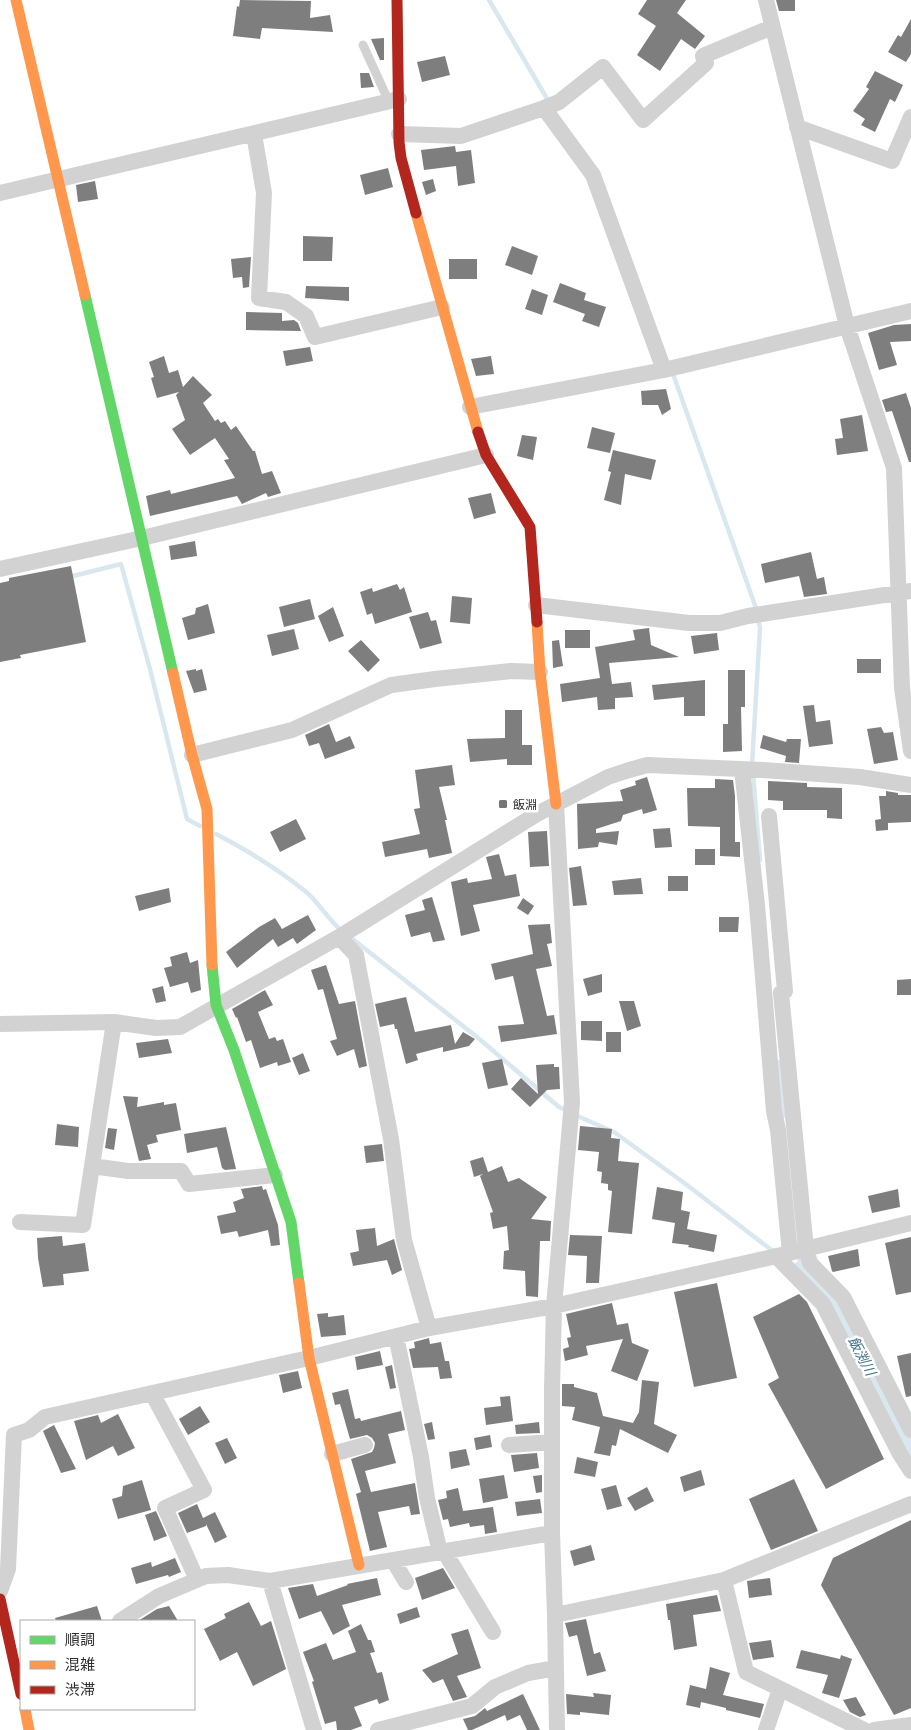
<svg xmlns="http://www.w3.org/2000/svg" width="911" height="1730" viewBox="0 0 911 1730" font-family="Poppins,'Noto Sans JP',sans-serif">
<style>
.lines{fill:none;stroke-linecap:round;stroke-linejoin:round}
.stream{stroke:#d9e8ef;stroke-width:4.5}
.river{stroke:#d9e8ef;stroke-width:25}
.building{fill:#7e7e7e}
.lane{stroke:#d2d2d2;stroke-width:9}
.street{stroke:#d2d2d2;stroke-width:16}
.fast{stroke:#63d668;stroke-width:11}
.slow{stroke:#ff974d;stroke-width:11}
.jam{stroke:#b3261e;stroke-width:11}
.poi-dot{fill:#767676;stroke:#fff;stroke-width:2}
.labels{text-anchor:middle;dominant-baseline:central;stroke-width:5;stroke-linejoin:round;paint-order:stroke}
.poi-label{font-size:12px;fill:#2d2d2d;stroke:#fff;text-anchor:start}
.water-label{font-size:14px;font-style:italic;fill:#417289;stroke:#fff}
</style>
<rect width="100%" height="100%" fill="#fff"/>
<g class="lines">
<!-- stream -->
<path class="stream" d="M489,0L549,102
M672,371L757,611
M69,577L121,564L150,669L187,819L200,826
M752,765L760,628L758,619
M753,773L760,860
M216,834C247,850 278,869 305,891C319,902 327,919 342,931
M350,937L477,1037L559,1107L568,1111
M778,1062L783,1116
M575,1115L614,1132L687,1185L774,1252
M798,1253L803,1273"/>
<!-- river -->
<path class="river" d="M803,1273L830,1295L911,1447"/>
</g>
<!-- building -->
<path class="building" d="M240,0L311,1L310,18L330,15L333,32L262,28L260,39L233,36L237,6L239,7Z
M647,0H686L677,13L705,36L695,49L681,39L660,71L637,55L656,26L638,14Z
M776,0H795V11H779Z
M911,19V54L906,62L888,52L898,35L901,37Z
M384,38V60H380L371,39Z
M445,56L450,75L422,82L417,62Z
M875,71L903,85L895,102L890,99L875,132L861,125L865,119L853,111L869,89L866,87Z
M360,73H369L374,87L361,88Z
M455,146L456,152L471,150L475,183L458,186L456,166L424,170L421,150Z
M388,168L393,187L365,195L360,175Z
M433,179L436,191L426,195L422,182Z
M95,181L98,199L78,202L76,185Z
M303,236L333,237L332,261H303Z
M512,246L538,256L532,275L505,265Z
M251,257L249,287L243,288L242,277L233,278L231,259Z
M449,259H477V279H449Z
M560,283L586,293L584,300L606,307L599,327L582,321L585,314L553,302Z
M306,286L349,287V301L305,298Z
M532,289L548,295L542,315L525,309Z
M246,312L282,313V321L294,320L298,323L301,331L246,330Z
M911,324V341L890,342L897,365L879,370L868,333L894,325Z
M310,347L313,361L286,366L283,351Z
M164,356L169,373L178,370L183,387L193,376L212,395L203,403L215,421L218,419L221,423L225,421L231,430L236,426L253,451H255L262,474L272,471L281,493L268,497L266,493L242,504L237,496L150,516L146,496L170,490L171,494L235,478L224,460L229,459L215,438L190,455L172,429L185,420L176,395L179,392L157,398L151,378L154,377L149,362Z
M491,356L494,374L476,376L471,359Z
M666,389L671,409L662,415L658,405H642L641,391Z
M906,393L911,408V462H909L892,411L886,412L882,400Z
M862,415L868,451L837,455L835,439L843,438L840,419Z
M592,427L615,433L610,453L587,448Z
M522,435L537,437L533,460L517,456Z
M613,450L656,460L651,480L625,474L621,505L604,500L611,472L608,471Z
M491,493L496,513L474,519L468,498Z
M195,541L197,556L171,560L169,546Z
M811,552L817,579L824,577L827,594L804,597L799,576L765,583L761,564Z
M71,566L86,642L20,655L21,658L0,662V583L9,581V578Z
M397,584L400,590L404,587L412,612L375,624L372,613L367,615L360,592L372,588L373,592Z
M452,596L472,598L470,624L450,622Z
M310,599L315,619L284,627L279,607Z
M208,604L215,633L188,640L182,618L195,614L196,608Z
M333,607L344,636L329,642L318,616Z
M428,612L431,621L436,620L442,643L420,649L409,617Z
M649,628L651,645L679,657L609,663L612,684L631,682L633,697L615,698V709L598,710L597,697L562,702L560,684L600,678L595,647L635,640L633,630Z
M294,629L299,649L272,656L267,635Z
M565,630H590V648H565Z
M717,633L719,650L694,654L691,636Z
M361,640L380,660L368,672L348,651Z
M559,640L563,666L553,668L552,641Z
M857,659H881V673H857Z
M196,669V671L202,669L207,690L194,693L186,671Z
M728,670H745V707H741L742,751L723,752V724H728Z
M705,680V716H684V697L654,700L652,685Z
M814,705L816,722L830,720L833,744L809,747L803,706Z
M505,710H522V745H532V765H507V759L470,762L467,739L505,738Z
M329,724L336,742L350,736L355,748L325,759L319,743L309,746L305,735Z
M881,727L884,733L893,732L898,760L874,764L867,729Z
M763,735L786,742L787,739H801L799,763L785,762L786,756L760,748Z
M452,765L455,785L439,787L447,820H445L452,853L429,858L427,849L385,857L382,842L420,834L414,809L420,808L415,770Z
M647,777L657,810L643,814L642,809L623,815L621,821L596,829V833L619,831L617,845L599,842L598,847L578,849L577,804L623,801L620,790L636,785L635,781Z
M715,779L733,780L735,796V842H740V857L720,856V827L688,826L687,788H715Z
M768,781L807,783V787L842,788V819L827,818V810H783V801L768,800Z
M886,791L898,793V795H911V822L888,823V830L876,831L875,820L881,819L879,796H886Z
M296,819L306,839L280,852L270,832Z
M670,828L672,847L655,848L653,829Z
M547,831L549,866L530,867L528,832Z
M695,849H715V865H695Z
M499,854L505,876L516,874L520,896L473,905L480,931L461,936L451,882L467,878L468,883L492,879L486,857Z
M581,866L587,905L573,906L569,868Z
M668,876H688V891H668Z
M641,878L643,894L614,895L612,881Z
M169,888L171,902L139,911L135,896Z
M432,897L445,940L433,942L430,932L411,937L405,915L425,910L422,900Z
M523,898L534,906L528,915L517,908Z
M308,915L316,930L297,944L293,938L278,947L273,939L237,968L226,952L259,927L275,918L282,929Z
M719,917H739L738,932H719Z
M550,924L552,943L547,944L552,966L536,969L547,1016L554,1015L557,1034L501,1042L498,1026L524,1024L513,976L495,980L491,964L533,954L528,925Z
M187,952L190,963L198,960L201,990L191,993L188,982L170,987L164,968L172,966L170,957Z
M326,965L339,1004L355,1001L367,1066L359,1068L354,1049L337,1056L330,1041L337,1039L323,989L318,990L311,970Z
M602,974V992L588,996L583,979Z
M911,979V995H897V980Z
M163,986L166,1001L156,1003L152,989Z
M265,990L273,1005L258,1012L269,1039L275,1037L277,1041L283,1039L291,1062L278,1066L277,1062L260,1068L251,1040L246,1042L237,1017L236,1018L232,1009Z
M406,997L415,1032L451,1025L455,1044L463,1032L475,1039L469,1046L443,1052V1047L416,1054L418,1060L406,1064L397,1029H395L394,1024L380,1027L375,1004Z
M619,1001H634L641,1026L627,1031Z
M581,1021H602V1041L581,1040Z
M606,1032H621V1052H606Z
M168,1039L172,1053L139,1058L136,1043Z
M303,1053L310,1071L299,1075L292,1058Z
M502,1059L508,1085L488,1089L482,1063Z
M554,1064V1067H559L560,1089L547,1090L530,1107L511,1089L521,1078L538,1094L536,1065Z
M123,1096L138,1097L137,1107L164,1102V1105L176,1103L181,1130L156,1135L158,1142L147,1145L151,1159L139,1161Z
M57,1124L79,1127L78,1147L55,1145Z
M580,1126L612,1129L611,1138L620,1139L618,1161L639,1163L632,1234L608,1232L612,1191L608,1190V1184L601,1183L602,1172L597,1171L599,1152L578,1150Z
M226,1127L236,1169L225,1170L222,1168L217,1147L187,1153L184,1134Z
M108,1128L117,1129L114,1150L105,1148Z
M382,1144L384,1161L366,1163L364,1146Z
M483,1157L488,1172L502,1166L508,1182L519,1178L547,1197L531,1219L551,1221L550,1241H540L538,1297L526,1296L525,1271L503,1269L504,1251L509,1250L507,1226L493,1229L490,1213L493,1212L480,1176L483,1174L474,1177L470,1161Z
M262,1186L263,1190L266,1189L278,1225L280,1245L271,1246L268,1230L239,1237L237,1231L221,1234L217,1216L236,1212L233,1202L244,1198L241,1189Z
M657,1187L683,1192L681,1210L690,1212L687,1229L717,1235L714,1252L688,1247L689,1245L672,1243L675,1223L652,1219Z
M898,1189L900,1207L872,1213L868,1196Z
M375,1228L377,1246L394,1239L402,1270L392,1275L387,1260L353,1266L350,1253L359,1251L356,1230Z
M570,1235L602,1236L599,1283H586L587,1256L568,1255Z
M62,1236L63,1246L85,1243L89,1271L63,1274L64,1285L43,1287L38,1258L37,1238Z
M911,1237V1292L896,1295L885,1243Z
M858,1249L860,1266L833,1272L832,1271L828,1256Z
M717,1283L737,1378L694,1387L674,1292Z
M799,1294L807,1302L884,1459L826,1489L768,1384L779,1378L753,1317Z
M612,1303L617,1325L628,1323L632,1343L649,1350L637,1381L611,1371L623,1339L586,1346L588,1355L565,1361L563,1349L569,1347L567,1338L571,1337L566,1314Z
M328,1313V1317L344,1315L346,1335L321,1337L317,1314Z
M429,1338L430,1344L441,1342L445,1361H449L452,1378L440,1379L438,1367L413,1368L409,1349L415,1348L414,1342Z
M380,1351L383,1365L357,1370L355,1357Z
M911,1353V1396L906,1397L897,1356Z
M392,1365L396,1388L390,1389L385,1367Z
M298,1371L302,1388L283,1393L279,1375Z
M642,1380L659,1382L654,1424L677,1435L668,1453L620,1429L616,1446L612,1445L610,1456L594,1453L600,1427L572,1420L575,1407L562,1406V1384H574V1387L597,1393L603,1416L633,1423L639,1412Z
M348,1389L355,1419L360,1418L361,1421L401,1411L405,1430L388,1434L396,1463L365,1471L371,1492L415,1483L420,1514L411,1515L409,1506L378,1512L387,1547L370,1551L356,1494L361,1492L351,1459L372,1452L374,1448L375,1443L372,1438L367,1435L350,1439L340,1404L335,1405L332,1393Z
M510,1396L513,1421L486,1425L484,1408L501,1406L500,1397Z
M200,1406L210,1422L188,1435L179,1419Z
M118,1414L135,1448L118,1456L113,1446L86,1460L74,1421L98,1415L101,1423Z
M432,1422L435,1439L428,1440L424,1424Z
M539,1422L540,1433L516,1434L515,1425Z
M54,1425L76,1469L61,1473L43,1431Z
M490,1435L492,1447L476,1450L474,1438Z
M227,1438L237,1458L225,1464L215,1443Z
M466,1449L470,1465L451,1469L449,1452Z
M537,1453L539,1468L514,1472L511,1455Z
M577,1457L598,1462L595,1477L574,1473Z
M701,1470L705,1485L684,1492L680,1477Z
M504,1475L508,1498L483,1503L479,1479Z
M542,1475V1492L536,1493L533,1476Z
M794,1479L818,1531L771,1550L749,1499Z
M142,1480L151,1510L118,1519L112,1499L122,1496L123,1486Z
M616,1485L622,1506L607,1510L601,1489Z
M647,1487L654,1501L635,1511L627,1498Z
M458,1488L463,1511L493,1507L497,1532L485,1534L484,1525L470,1527L469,1523L450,1527L448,1519L443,1520L438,1500L447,1498L446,1491Z
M540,1499L542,1513L517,1516L515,1502Z
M197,1504L203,1518L215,1512L227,1537L215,1543L206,1524V1526L187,1533L178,1513Z
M156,1511L167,1536L154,1541L145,1515Z
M911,1520V1708L894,1715L821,1585L833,1558Z
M591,1545L595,1560L574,1566L570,1551Z
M175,1558L181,1572L169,1577L168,1575L136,1584L131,1568L151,1562L152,1567Z
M443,1568L455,1588L422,1600L415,1578Z
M377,1578L381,1595L342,1605L350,1626L333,1635L321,1611L299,1619L288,1588L313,1584L317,1596L348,1585L347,1584Z
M770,1578L772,1595L749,1598L747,1581Z
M717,1595L721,1611L693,1615L697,1646L674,1650L670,1620H668L666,1604Z
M249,1602L261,1626L271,1621L286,1669L253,1686L237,1652L220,1661L204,1629L226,1618L224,1614Z
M97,1606L102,1621H56L55,1618Z
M169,1606L178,1621H138L157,1609Z
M417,1607L420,1617L400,1624L397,1614Z
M586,1619L594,1654L600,1652L606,1671L587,1676L577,1635L569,1637L565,1623Z
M361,1624L368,1640H371L375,1652L370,1653L377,1673L382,1672L389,1700L379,1704L377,1699L354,1707L362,1726L351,1730H337L336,1721L325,1724L312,1682L314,1681L303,1652L326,1643L333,1660L356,1652L348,1631Z
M468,1629L481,1668L457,1676L467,1697L453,1701L443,1679L433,1683L422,1670L458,1654L451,1634Z
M771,1640L774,1657L753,1660L749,1643Z
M801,1650L840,1659L841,1655L852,1659L839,1698L822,1693L828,1675L796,1668Z
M710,1667L730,1673L723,1695L764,1704L760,1718L726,1710V1708L701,1702L700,1708L686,1705L690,1685L706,1689Z
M593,1693L611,1695L609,1715L580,1712V1715L567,1714L566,1694L594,1697Z
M523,1694L540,1730H527L520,1715L507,1721L505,1715L472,1730H468L463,1719L475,1716L485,1708L487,1711Z
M856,1697L866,1715L860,1717L850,1712L843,1700Z"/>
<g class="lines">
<!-- lane -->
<path class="lane" d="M363,45L389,102"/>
<!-- street -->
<path class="street" d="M766,0L847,326L894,468L902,688L911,751
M544,108L559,102L603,67L643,120L706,63L703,56L772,27
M797,127L892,161L911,117
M254,134L264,193L259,298L286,302L306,316L315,337L442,307
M399,134L461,136L544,108L593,175L664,370
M0,193L399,99
M470,407L664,370L911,311
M0,569L142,538L486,455
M536,605L689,623H720L748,616L911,591
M192,755L292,730L391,685L435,679L511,671L540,672
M742,769L757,905L774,1111L778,1130L790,1253
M556,804L572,1102L554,1306L552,1389V1533L555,1615L557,1730
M769,816L785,991L781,993L806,1249L810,1263L843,1297L911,1430
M339,937L356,955L391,1139L404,1240L429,1328
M0,1024L114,1022L156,1028L180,1027L339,937L537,814L608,777L626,771L647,765L763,770L860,777L911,785
M92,1166L128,1171H181L189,1184L275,1175
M20,1222L83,1225L114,1022
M776,1256L823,1304L900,1454L911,1471
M396,1336L421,1457L427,1498L440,1552
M152,1393L204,1490L165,1508L197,1580
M509,1445L552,1442
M332,1454L365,1445
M444,1551L493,1632
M393,1560L406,1582
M724,1580L746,1672L864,1730
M270,1581L314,1730
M0,1591L8,1569L14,1435L29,1430L45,1417L309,1358L429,1328L554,1306L777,1256L911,1223
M555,1615L724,1580L911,1504
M120,1621L159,1596L206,1576L228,1575L270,1581L552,1533
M378,1730L472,1706L495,1687L528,1673L556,1668
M766,1730L780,1689
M874,1730L911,1725"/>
<!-- fast -->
<path class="fast" d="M85,295L173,673
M212,965L216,1005L234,1050L291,1222L299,1283"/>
<!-- slow -->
<path class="slow" d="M16,0L85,295
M416,213L478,432
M537,622L540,672L556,804
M173,673L192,755L207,809L212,965
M299,1283L309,1358L359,1565
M25,1709L29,1730"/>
<!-- jam -->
<path class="jam" d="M397,0L399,142L401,158L416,213
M478,432L486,455L530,527L537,622
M0,1599L21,1694"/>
</g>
<!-- markers -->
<rect class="poi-dot" x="498" y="799" width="10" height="10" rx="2.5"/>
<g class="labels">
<!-- poi labels -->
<g class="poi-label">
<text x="513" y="804">飯淵</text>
</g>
<!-- water labels -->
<g class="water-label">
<text transform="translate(862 1356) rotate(62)">飯渕川</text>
</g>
</g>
<!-- legend -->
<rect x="20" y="1620" width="175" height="90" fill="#ffffff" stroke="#ababab"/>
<rect x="30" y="1636" width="25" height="8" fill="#63d668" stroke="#ababab"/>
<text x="65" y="1645" font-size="15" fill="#2d2d2d">順調</text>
<rect x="30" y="1661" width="25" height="8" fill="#ff974d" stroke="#ababab"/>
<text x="65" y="1670" font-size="15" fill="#2d2d2d">混雑</text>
<rect x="30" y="1686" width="25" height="8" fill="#b3261e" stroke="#ababab"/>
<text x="65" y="1695" font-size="15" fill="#2d2d2d">渋滞</text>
</svg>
